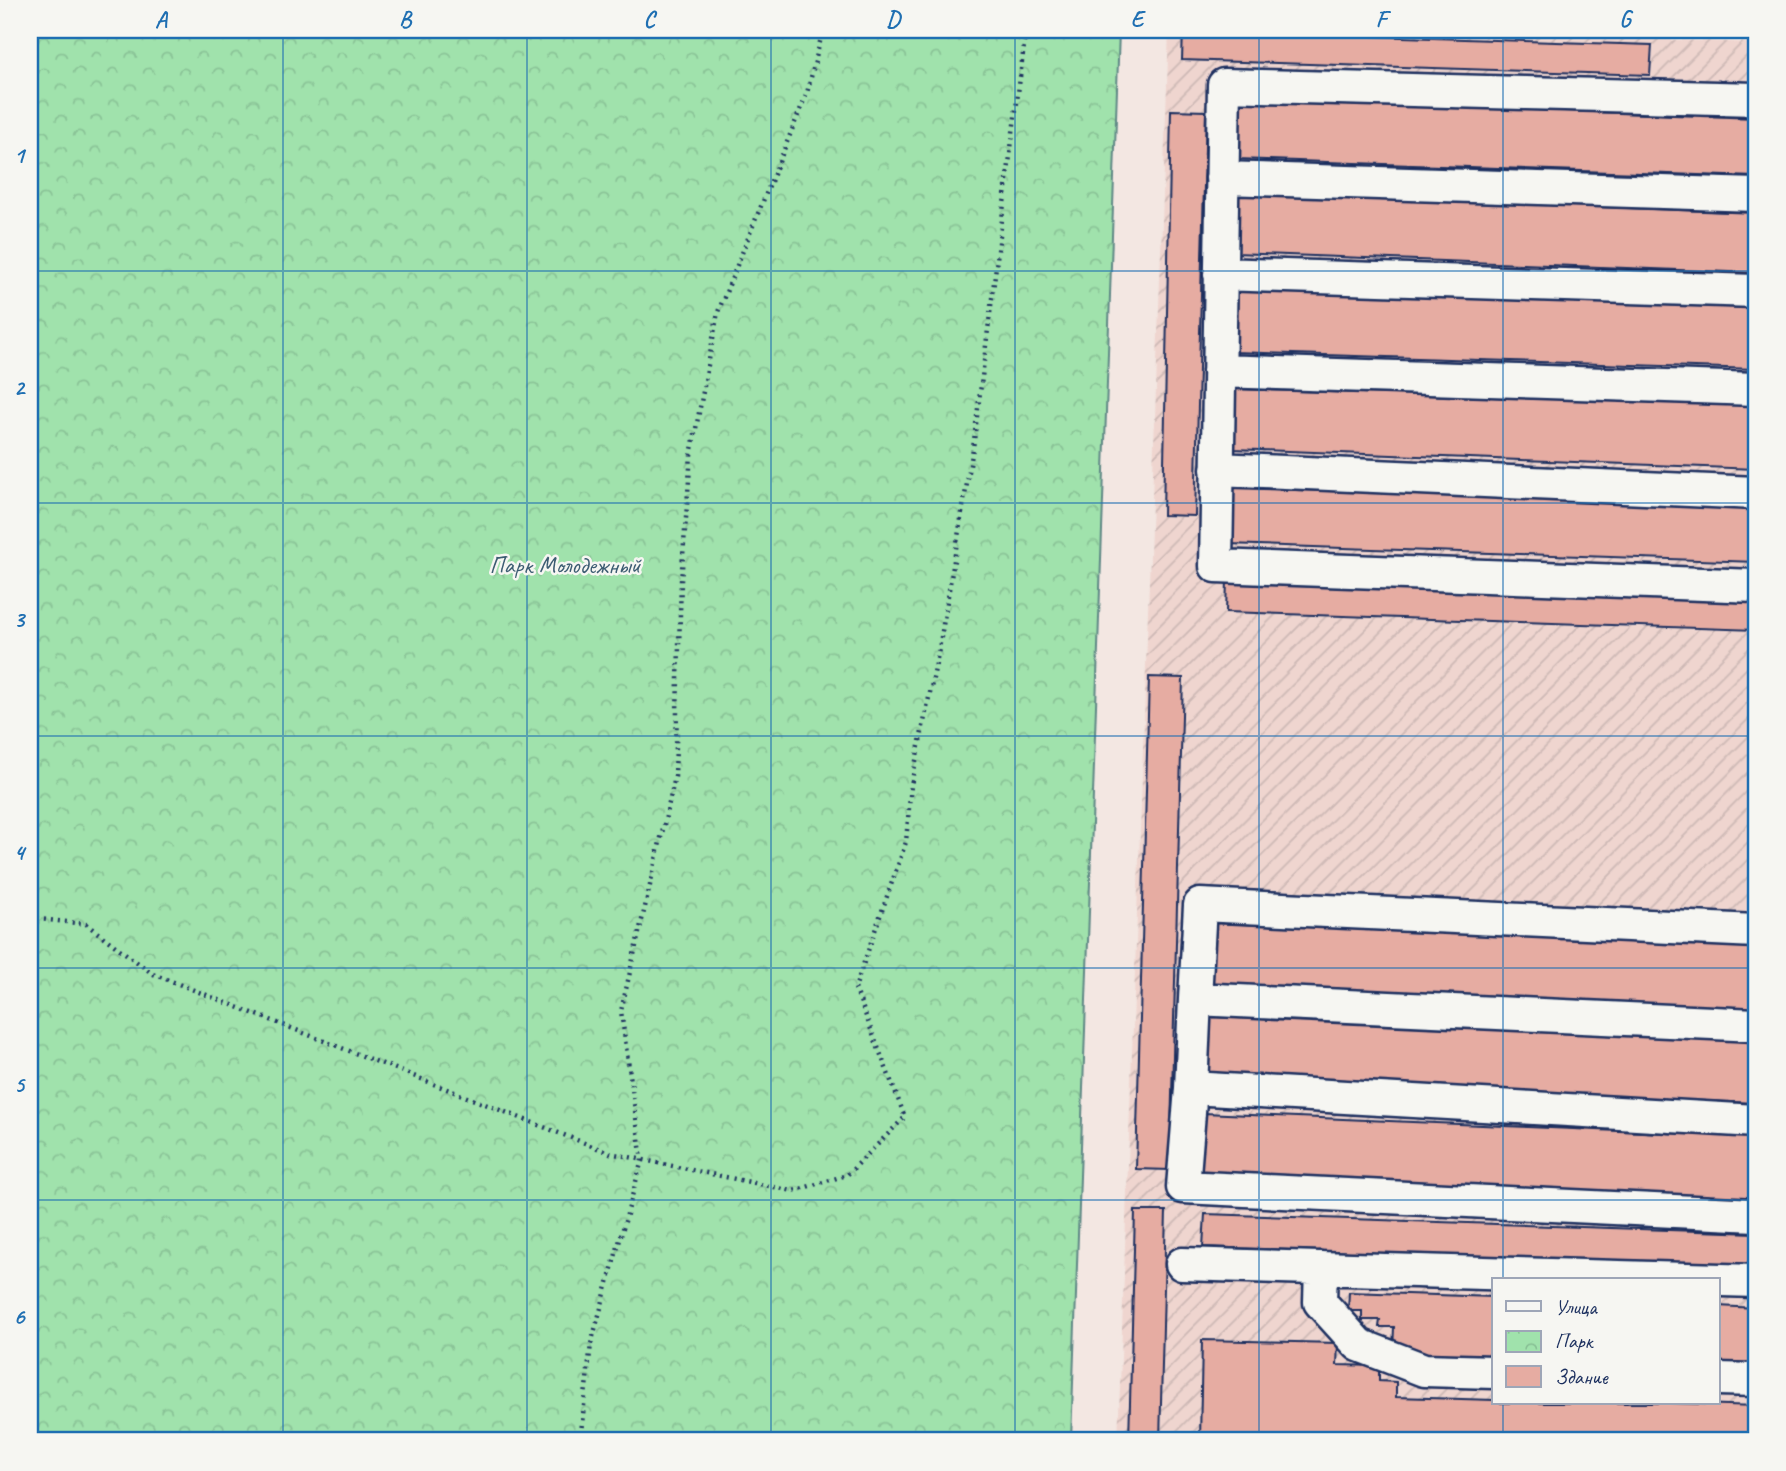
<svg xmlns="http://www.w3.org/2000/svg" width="1786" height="1471" viewBox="0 0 1786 1471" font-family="Caveat,sans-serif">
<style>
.industrial{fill:url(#industrial-furrows);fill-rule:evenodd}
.park{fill:url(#park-crowns);stroke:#5e8885;stroke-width:2}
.building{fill:#e6aca2;stroke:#1b2f5e;stroke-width:2}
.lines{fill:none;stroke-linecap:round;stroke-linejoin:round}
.minor-casing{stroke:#1b2f5e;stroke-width:37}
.path{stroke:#1b2f5e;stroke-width:4.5;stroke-dasharray:2 5;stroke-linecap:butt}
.minor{stroke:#f6f6f2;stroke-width:32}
.grid{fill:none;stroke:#1f6fb2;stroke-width:2;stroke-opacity:0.55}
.labels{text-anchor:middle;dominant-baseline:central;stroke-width:5;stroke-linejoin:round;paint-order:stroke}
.park-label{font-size:24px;fill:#3c5c72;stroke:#f6f6f2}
.neatline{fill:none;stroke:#1f6fb2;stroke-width:2.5}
.grid-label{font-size:23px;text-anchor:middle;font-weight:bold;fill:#1f6fb2}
</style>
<defs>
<pattern id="industrial-furrows" width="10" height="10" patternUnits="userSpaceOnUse" patternTransform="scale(1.75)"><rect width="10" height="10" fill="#efd5cf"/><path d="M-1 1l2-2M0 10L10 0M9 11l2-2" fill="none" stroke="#ccb7b4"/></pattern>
<pattern id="park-crowns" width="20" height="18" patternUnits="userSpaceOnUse" patternTransform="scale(1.75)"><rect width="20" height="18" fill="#a0e2ac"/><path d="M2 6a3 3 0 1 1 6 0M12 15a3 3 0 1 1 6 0" fill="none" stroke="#89c296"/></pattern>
</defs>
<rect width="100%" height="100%" fill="#f3e7e2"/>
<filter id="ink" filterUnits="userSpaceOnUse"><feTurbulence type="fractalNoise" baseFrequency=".0143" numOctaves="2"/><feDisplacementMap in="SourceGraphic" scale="14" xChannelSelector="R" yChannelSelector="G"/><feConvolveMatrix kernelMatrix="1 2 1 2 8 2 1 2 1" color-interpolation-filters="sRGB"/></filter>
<g filter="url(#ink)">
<!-- industrial -->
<path class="industrial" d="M1169,30H1431L1756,43V1441H1118ZM1494,1280H1718V1403H1494Z"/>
<!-- park -->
<path class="park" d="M30,30H1119L1071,1441H30Z"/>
<!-- building -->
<path class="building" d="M1183,30L1652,45L1650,75L1182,60Z
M1238,99L1756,118V177L1237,159Z
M1171,110L1206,111L1195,516L1163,515Z
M1236,193L1756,213V273L1235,253Z
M1237,290L1756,308V369L1234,352Z
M1232,389L1756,405V469L1233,449Z
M1229,488L1756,504V562L1228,544Z
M1227,580L1756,598V630L1226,612Z
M1149,677L1183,678L1170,1170L1136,1169Z
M1212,923L1756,943V1013L1210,986Z
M1211,1017L1756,1039V1103L1208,1081Z
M1203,1113L1756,1137V1198L1200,1173Z
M1135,1211H1166L1160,1441H1129Z
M1205,1214L1756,1233V1266L1203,1247Z
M1349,1292L1494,1297V1356L1393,1352L1394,1327H1379L1380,1320H1362V1311H1348Z
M1718,1306L1756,1308V1367L1718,1365Z
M1202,1340L1338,1343L1337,1365L1379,1366V1381L1396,1382V1397L1494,1400V1403H1670L1756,1406V1441H1200Z"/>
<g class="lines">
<!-- minor casing -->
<g class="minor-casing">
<path id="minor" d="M1756,99L1224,85L1216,566L1756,586
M1222,178L1756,195
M1220,274L1756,291
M1219,371L1756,389
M1217,469L1756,493
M1195,999L1200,905L1756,931
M1191,1088L1195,999L1756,1025
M1756,1121L1191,1088L1183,1187L1756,1215
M1182,1264L1756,1281
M1321,1268L1320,1302L1359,1345L1424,1370L1494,1372
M1718,1379L1756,1380"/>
</g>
<!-- path -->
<path class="path" d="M30,918L86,924L153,974L610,1153L793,1191L847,1175L905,1117L855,988L906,842L911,785L939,649L973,448L1026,30
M580,1441L591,1344L642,1160L621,1011L675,777L681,581L691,455L718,312L807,93L823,30"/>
<!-- minor -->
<use href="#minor" class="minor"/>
</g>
</g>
<!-- grid -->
<path class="grid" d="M283,30V1441M527,30V1441M771,30V1441M1015,30V1441M1259,30V1441M1503,30V1280M30,271H1756M30,503H1756M30,736H1756M30,968H1756M30,1200H1756M1503,1403V1441"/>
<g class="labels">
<!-- park labels -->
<g class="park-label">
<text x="565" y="565">Парк Молодежный</text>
</g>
</g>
<!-- margin -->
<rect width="1786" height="1471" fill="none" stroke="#f6f6f2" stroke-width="77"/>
<!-- legend -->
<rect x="1492" y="1278" width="228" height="126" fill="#f6f6f2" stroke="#9ea6b7" stroke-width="2"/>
<rect x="1506" y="1301" width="35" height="10" fill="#f6f6f2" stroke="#9ea6b7" stroke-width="2"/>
<text x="1555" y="1314" font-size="21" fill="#1b2f5e">Улица</text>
<rect x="1506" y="1331" width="35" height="21" fill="url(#park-crowns)" stroke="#9ea6b7" stroke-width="2"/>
<text x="1555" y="1348" font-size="21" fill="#1b2f5e">Парк</text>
<rect x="1506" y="1366" width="35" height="21" fill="#e6aca2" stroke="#9ea6b7" stroke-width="2"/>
<text x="1555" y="1384" font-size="21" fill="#1b2f5e">Здание</text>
<rect x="38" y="38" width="1710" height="1394" class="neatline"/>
<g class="grid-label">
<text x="161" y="27">A</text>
<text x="405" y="27">B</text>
<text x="649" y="27">C</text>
<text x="893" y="27">D</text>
<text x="1137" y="27">E</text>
<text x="1381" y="27">F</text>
<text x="1625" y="27">G</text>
<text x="19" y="163">1</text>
<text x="19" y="395">2</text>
<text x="19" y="627">3</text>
<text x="19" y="860">4</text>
<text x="19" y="1092">5</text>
<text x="19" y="1324">6</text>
</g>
</svg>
